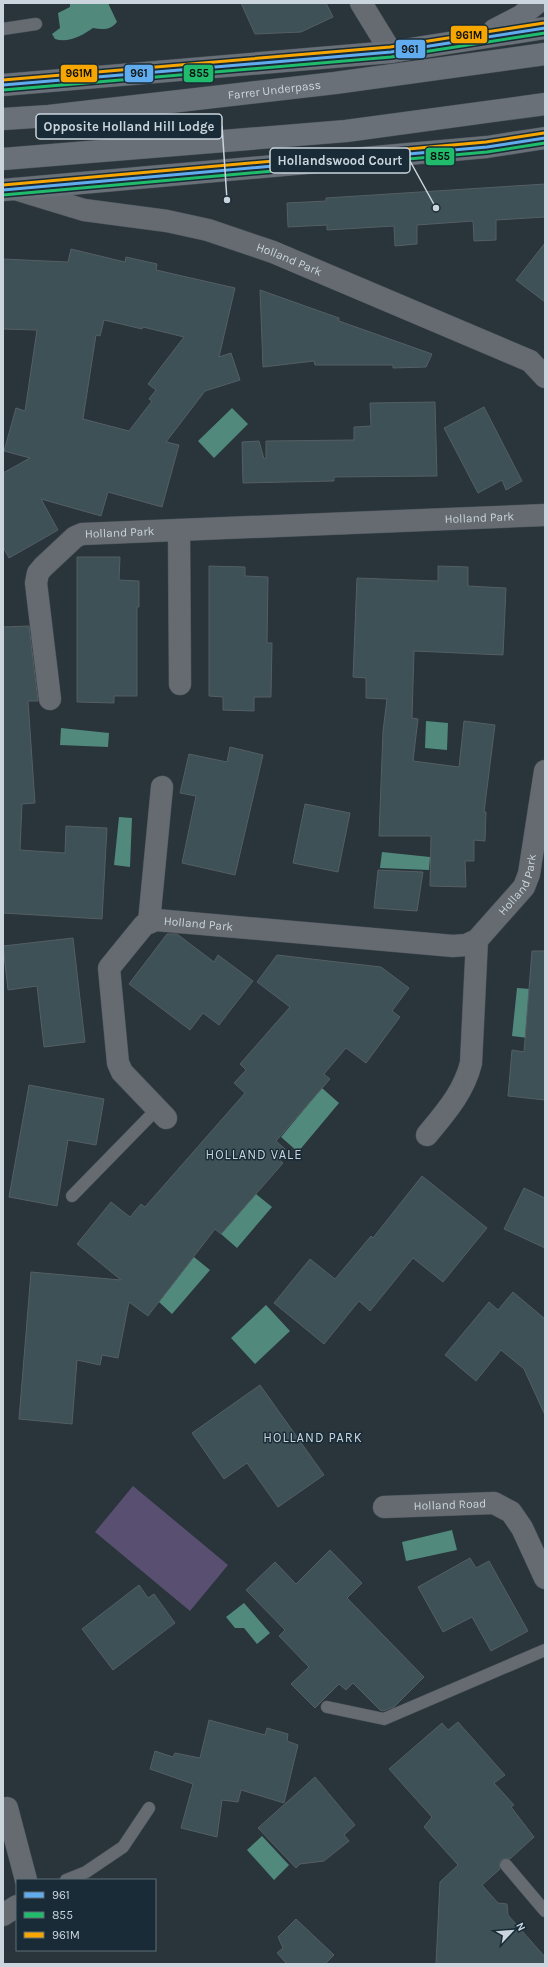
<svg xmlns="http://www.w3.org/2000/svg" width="548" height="1967" viewBox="0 0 548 1967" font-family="Karla,sans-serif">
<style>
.green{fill:#595071}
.water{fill:#518a7d}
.building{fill:#3e5156;stroke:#545f63;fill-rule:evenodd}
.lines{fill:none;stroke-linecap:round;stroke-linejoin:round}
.lane-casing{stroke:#485057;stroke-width:13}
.street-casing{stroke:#485057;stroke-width:23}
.highway-casing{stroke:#485057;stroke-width:23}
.lane{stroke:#656b71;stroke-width:12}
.street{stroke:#656b71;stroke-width:22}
.highway{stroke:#6a7078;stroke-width:22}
.bus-1-casing{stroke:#182b37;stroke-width:6}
.bus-2-casing{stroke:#182b37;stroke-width:6}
.bus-3-casing{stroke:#182b37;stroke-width:6}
.bus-1{stroke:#60acee;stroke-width:3}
.bus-2{stroke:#20bc6c;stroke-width:3}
.bus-3{stroke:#f7a600;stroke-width:3}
.labels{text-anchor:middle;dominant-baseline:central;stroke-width:3;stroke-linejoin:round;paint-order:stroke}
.street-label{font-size:12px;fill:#cad5dd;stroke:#182b37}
.neighbourhood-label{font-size:13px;letter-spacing:1px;fill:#cad5dd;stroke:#182b37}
.leader{fill:none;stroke:#cad5dd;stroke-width:1.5}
.callout-dot{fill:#cad5dd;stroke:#182b37;stroke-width:1.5}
.callout{fill:#182b37;stroke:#cad5dd;stroke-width:1.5}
.callout-label{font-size:13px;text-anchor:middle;font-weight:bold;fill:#cad5dd}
.line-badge{stroke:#182b37;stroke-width:1.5}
.pale-badge-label{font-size:11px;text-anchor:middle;font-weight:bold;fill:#111}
</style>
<rect width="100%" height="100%" fill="#29343b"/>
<!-- green -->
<path class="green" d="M133,1486L228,1565L190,1611L95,1532Z"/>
<!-- water -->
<path class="water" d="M70,3H108L117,22C111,30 103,30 93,28C82,36 68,43 55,39L52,34L60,28L58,13L70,7Z
M232,408L248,424L214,458L198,441Z
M426,721L448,723L447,750L425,748Z
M61,728L109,733L108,747L60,745Z
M119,817L132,818L130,867L114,865Z
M382,852L430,857L429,870L380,868Z
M517,988L530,989L528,1038L512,1036Z
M322,1088L339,1103L298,1152L281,1137Z
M256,1194L272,1207L237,1248L221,1234Z
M194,1257L210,1270L172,1314L159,1302Z
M266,1305L290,1331L255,1364L231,1338Z
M452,1530L457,1550L406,1561L402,1542Z
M244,1603L270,1633L257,1644L244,1628H235L226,1617Z
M262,1836L289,1865L274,1880L247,1850Z"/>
<!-- building -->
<path class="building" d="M241,3H326L333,17L301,32L255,34Z
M545,184V217L496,220V240L474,241L473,221L417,225V244L395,246L394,226L327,230V225L288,227L287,203L326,201V198Z
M545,243V302L516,280Z
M71,249L125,262L126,257L157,264L156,270L235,288L219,357L231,353L240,380L205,391L166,442L179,445L162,507L108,492L101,516L41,499L58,530L9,558L3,547V473L30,458L4,451L16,408L25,411L37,330L3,329V259L68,262ZM104,320L142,329L143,327L184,337L148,384L156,390L149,399L152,401L129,431L83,419L96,335L100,336Z
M260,290L339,318V321L432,354L426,367L393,368V365H315L314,361L263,367Z
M435,402L437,476L334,477V481L243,483L242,442L259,441L264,459L266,458V441L354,440V427L371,426L370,403Z
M484,407L522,481L506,490L502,480L478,493L444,428Z
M77,557H120L119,580L139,581V607H137V696H114V703L77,702Z
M209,566L245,567V576L268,577L267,643H272L271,697H254V711L223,710V697L209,696Z
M438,566L468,567V586L506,588L503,655L414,651L412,718L418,719L413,761L459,767L464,721L495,725L484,812H486L485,841L474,840V861H465L466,887L430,886L431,836H379L383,731L387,699L366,698V678L353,677L357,578L438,581Z
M29,626L38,701H28L35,803L22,804L20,850L65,853L66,826L107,828L102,919L3,913V627Z
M230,747L263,755L235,875L182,863L196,796L180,793L189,754L227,762Z
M305,804L350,813L338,872L293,863Z
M378,870L423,872L417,911L374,908Z
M167,934H177L214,962L218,955L253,981L219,1025L203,1013L190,1030L129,984Z
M73,938L85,1042L44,1047L37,986L8,990L3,946Z
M532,951H545V1100L508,1096L512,1050L524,1052Z
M277,955L381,967L409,988L392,1011L400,1017L366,1063L346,1048L324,1074L330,1079L276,1141L285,1149L278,1158L283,1163L221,1234L215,1229L148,1316L129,1302L118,1358L102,1355L100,1365L77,1360L72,1424L19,1419L31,1272L121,1280L77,1244L111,1202L130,1217L141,1204L145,1207L245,1093L234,1083L246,1070L240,1064L290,1007L257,982Z
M29,1085L104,1099L96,1145L68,1140L57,1206L9,1197Z
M422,1176L487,1228L443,1282L413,1258L370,1311L359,1301L324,1344L274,1303L310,1259L335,1279L371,1236L373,1238Z
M524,1188L545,1198V1248L504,1229Z
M513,1292L545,1319V1415L524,1369L501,1350L476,1381L445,1355L489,1302L498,1310Z
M260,1385L324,1475L278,1507L247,1463L224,1479L192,1433Z
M330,1550L362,1583L347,1598L424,1677L394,1707L383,1711L380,1710L353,1683L346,1690L339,1684L315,1708L291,1684L309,1667L279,1636L285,1630L246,1590L275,1562L296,1584Z
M470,1558L476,1568L489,1561L528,1631L491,1651L472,1617L443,1632L418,1587Z
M139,1585L148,1598L154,1594L175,1623L113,1670L82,1629Z
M209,1720L265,1735L267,1728L288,1734L287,1741L298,1745L284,1803L241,1790L238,1802L222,1800L217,1837L181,1828L193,1784L150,1769L155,1751L173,1757L175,1753L200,1758Z
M458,1722L505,1775L494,1783L514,1805L511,1807L534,1837L510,1859L505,1858L501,1860L499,1863L500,1869L482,1885L498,1903L507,1904L508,1915L545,1957V1964H436L440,1882L458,1865L424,1827L432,1817L389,1769L442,1723L448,1730Z
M315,1777L355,1825L344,1835L349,1841L324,1861L300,1864L296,1868L258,1828Z
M296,1919L334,1955L325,1964H287L277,1953L283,1948L278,1937Z"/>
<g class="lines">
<!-- lane casing -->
<g class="lane-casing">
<path id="lane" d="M3,29L36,24
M72,1196L157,1109
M327,1707L384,1719L545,1650
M506,1865L545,1911
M66,1880L86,1872L123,1847L149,1808"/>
</g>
<!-- street casing -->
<g class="street-casing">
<g id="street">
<path d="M361,3L391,52"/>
<path id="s1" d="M15,189L84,210L167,221L208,230L273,252L530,361L545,377"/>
<path d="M179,530L180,684"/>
<path id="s2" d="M50,699L36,583L38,573L43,567L75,537L82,534L545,515"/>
<path d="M149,922L162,787"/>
<path id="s3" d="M166,1118L122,1072L118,1063L109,968L144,925L156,920L453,946L466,945L477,940L524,887L529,874L545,771"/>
<path d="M427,1135C445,1113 464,1092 471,1063L477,940"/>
<path id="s4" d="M384,1507L494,1503L511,1512L522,1528L545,1578"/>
<path d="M7,1808L26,1880"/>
<path d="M3,1915L17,1906"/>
</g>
</g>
<!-- highway casing -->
<g class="highway-casing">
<g id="highway">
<path d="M494,30L521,16L537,3"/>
<path d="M3,85L391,52L545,28"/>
<path id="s5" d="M3,119L49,116L335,83L545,54"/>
<path d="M3,159L346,131L545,104"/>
<path d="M3,190L487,147L545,138"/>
</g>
</g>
<!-- lane -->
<use href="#lane" class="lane"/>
<!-- street -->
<use href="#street" class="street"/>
<!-- highway -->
<use href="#highway" class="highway"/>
<!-- bus-1 casing -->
<g class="bus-1-casing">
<path id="bus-1" d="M3,85L391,52L545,28
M3,190L487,147L545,138"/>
</g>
<!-- bus-2 casing -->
<g class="bus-2-casing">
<path id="bus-2" d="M3,90L391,57L545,33
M3,195L487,152L545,143"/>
</g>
<!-- bus-3 casing -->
<g class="bus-3-casing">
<path id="bus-3" d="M3,80L390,47L544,23
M3,185L486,142L544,133"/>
</g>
<!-- bus-1 -->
<use href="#bus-1" class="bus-1"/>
<!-- bus-2 -->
<use href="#bus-2" class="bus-2"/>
<!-- bus-3 -->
<use href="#bus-3" class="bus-3"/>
</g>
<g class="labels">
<!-- street labels -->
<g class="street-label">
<text stroke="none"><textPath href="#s5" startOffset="273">Farrer Underpass</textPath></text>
<text stroke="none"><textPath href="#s1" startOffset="284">Holland Park</textPath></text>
<text stroke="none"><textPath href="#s2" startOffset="584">Holland Park</textPath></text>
<text stroke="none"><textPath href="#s2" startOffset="224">Holland Park</textPath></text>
<text stroke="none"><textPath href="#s3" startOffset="631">Holland Park</textPath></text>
<text stroke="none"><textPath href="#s3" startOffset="280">Holland Park</textPath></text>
<text stroke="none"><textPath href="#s4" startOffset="66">Holland Road</textPath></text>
</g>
<!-- neighbourhood labels -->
<g class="neighbourhood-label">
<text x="254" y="1154">HOLLAND VALE</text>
<text x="313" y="1437">HOLLAND PARK</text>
</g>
</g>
<!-- callouts -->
<path class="leader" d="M227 200L222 126M436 208L410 161"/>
<g class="callout-dot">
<circle cx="227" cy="200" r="4"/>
<circle cx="436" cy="208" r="4"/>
</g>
<g class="callout">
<rect x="36" y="114" width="186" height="25" rx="4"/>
<rect x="270" y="148" width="140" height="25" rx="4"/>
</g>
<g class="callout-label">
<text x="129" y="131">Opposite Holland Hill Lodge</text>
<text x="340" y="165">Hollandswood Court</text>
</g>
<g class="line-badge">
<rect x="450" y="25" width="38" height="19" rx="4" fill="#f7a600"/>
<rect x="395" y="39" width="31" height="20" rx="4" fill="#60acee"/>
<rect x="183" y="64" width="31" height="19" rx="4" fill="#20bc6c"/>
<rect x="124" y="64" width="30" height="19" rx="4" fill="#60acee"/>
<rect x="60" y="64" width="38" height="19" rx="4" fill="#f7a600"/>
<rect x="425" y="147" width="30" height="19" rx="4" fill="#20bc6c"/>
</g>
<g class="pale-badge-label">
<text x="469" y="39">961M</text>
<text x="410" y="53">961</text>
<text x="199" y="77">855</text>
<text x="139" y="77">961</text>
<text x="79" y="77">961M</text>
<text x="440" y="160">855</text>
</g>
<!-- border -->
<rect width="548" height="1967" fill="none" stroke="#cad5dd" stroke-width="8"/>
<!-- legend -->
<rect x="16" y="1879" width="140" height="72" fill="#182b37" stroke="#5f6f79"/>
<rect x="24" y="1892" width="20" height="6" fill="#60acee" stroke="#5f6f79"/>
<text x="52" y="1899" font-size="12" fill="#cad5dd">961</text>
<rect x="24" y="1912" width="20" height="6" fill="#20bc6c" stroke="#5f6f79"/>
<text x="52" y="1919" font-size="12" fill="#cad5dd">855</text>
<rect x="24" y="1932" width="20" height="6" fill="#f7a600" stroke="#5f6f79"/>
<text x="52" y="1939" font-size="12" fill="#cad5dd">961M</text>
<!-- north arrow -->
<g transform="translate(512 1931) rotate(64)" stroke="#182b37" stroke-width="3" paint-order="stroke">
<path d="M0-3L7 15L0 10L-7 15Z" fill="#cad5dd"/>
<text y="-6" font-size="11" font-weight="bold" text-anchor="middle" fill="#cad5dd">N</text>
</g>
</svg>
